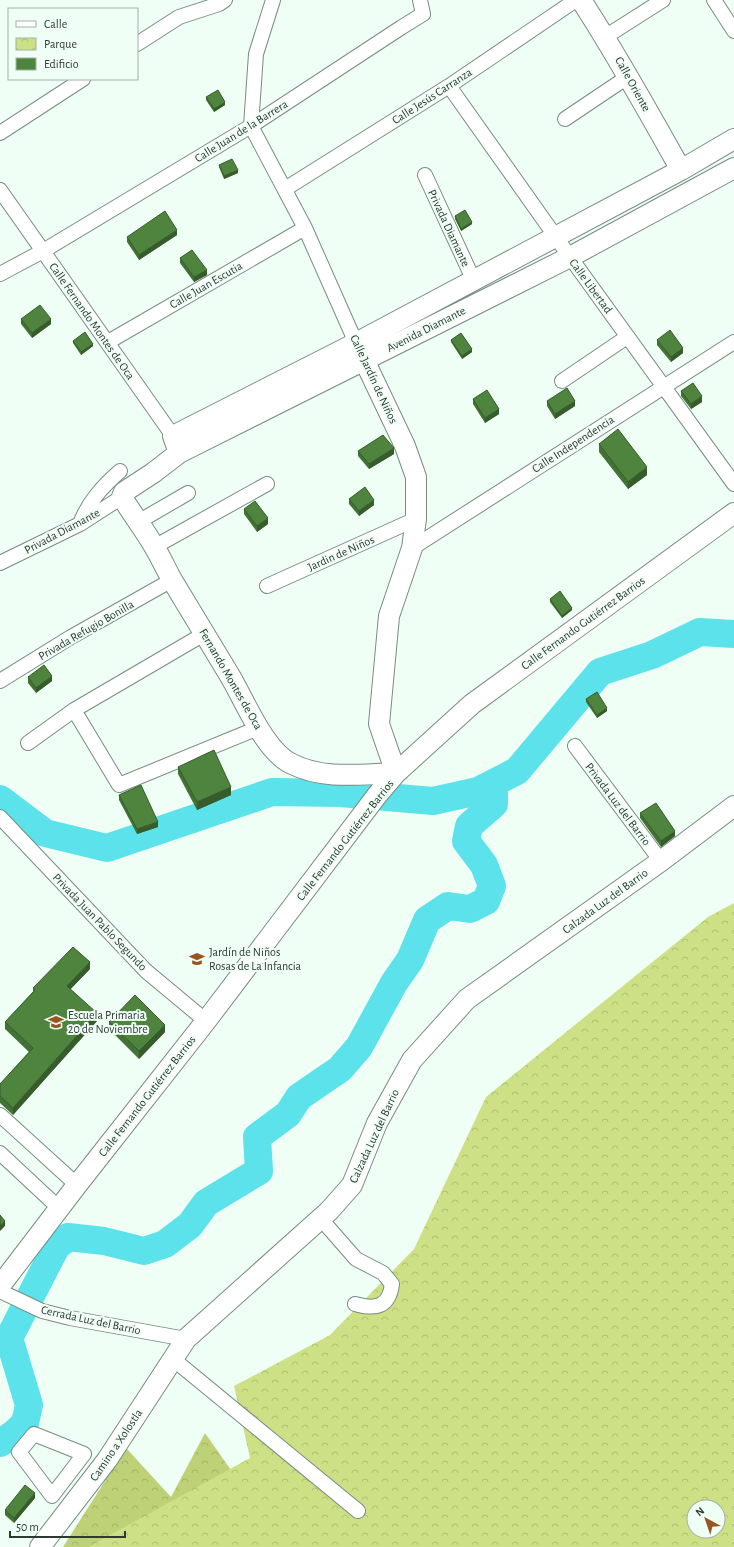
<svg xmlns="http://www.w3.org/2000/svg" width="734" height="1547" viewBox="0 0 734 1547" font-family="'Alegreya Sans',sans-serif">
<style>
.forest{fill:url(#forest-crowns)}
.park{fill:url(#park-crowns);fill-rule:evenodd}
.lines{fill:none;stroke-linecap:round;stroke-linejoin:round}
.river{stroke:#5be2eb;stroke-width:28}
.street-casing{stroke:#768d80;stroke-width:16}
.secondary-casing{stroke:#768d80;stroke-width:22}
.street{stroke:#fff;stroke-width:14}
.secondary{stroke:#fff;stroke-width:20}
.wall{fill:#437235}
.shaded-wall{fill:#375c2b}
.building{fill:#4e843e;stroke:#375c2b}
.labels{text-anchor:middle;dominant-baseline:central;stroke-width:4;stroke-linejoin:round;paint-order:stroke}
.street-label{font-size:12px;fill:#2f3933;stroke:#f0fff6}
.poi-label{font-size:12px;fill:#2f3933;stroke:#f0fff6;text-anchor:start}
</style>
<defs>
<pattern id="forest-crowns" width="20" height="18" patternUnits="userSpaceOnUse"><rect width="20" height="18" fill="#bfd177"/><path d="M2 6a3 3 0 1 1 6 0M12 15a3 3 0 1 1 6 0" fill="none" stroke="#a4b467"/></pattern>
<pattern id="park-crowns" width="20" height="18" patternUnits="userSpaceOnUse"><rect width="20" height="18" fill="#cde085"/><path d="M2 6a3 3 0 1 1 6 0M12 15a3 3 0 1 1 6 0" fill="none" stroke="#b0c173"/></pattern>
</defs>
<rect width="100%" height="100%" fill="#f0fff6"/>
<!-- forest -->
<path class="forest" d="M205,1433L273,1530L263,1547H63L126,1448L171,1497Z"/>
<!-- park -->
<path class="park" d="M734,903V1547H91L90,1546L250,1458L234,1386L330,1335L414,1249L486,1097L708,917ZM694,1507H718V1531H694Z"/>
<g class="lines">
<!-- river -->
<path class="river" d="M0,799L45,833L107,848L272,792L340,793L433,801L478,791L517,771L600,672L652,655L700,632L734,634
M0,1443L15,1433L25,1423L29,1405L9,1338L56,1247L68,1237L104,1241L144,1251L165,1244L190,1225L206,1203L259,1171L257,1137L288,1114L299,1097L340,1069L359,1047L394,983L410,960L427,920L448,906L470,909L486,901L492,886L484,865L466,841L469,826L494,804V783"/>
<!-- street casing -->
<g class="street-casing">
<path id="street" d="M273,0L256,54L251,126L305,228L356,343
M714,0L734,31
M605,37L663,0
M137,44L179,17L219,4L225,0
M449,86L570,257L734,484
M565,119L629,76
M0,133L83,79
M425,175L474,281
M285,189L449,86L576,0
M0,190L173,436
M0,274L43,251L251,126L402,27L423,14L420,0
M108,342L305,228
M562,381L627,337
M138,522L188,493
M80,524C88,502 103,486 120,471
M154,547L267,484
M412,548L734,342
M0,563L80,524L122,497
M267,586L416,519
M0,681L71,637L172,580
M74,710L119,785L258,728
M28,743L74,710L204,634
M575,746L661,861
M0,817L146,971L206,1021
M0,1115L77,1185
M0,1153L60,1209
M321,1219L356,1259L383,1273L392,1284C389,1307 376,1310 355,1304
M0,1291L42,1311L70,1318L186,1339
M173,1359L358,1511
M34,1434L84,1454L52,1496L19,1452Z"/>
</g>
<!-- secondary casing -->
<g class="secondary-casing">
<path id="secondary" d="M581,0C617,55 649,113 681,170
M356,343L405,446L416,477V519L412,548L389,616L379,724L396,773C361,774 324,780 292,764C265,752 245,701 230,676C211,644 191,612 172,580C166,569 161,558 155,548C145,530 132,514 122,497L124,492L153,473L179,453L570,257L734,168
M179,453L173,436L356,343L681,170L734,139
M0,1286L77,1185L206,1021L378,794L396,773L472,704L734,513
M40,1547L107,1460L186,1339L329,1211L352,1185L377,1123L412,1060L467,999L661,861L734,806"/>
</g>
<!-- street -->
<use href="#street" class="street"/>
<!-- secondary -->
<use href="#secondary" class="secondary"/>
</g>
<!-- wall -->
<path class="wall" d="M206,97L225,105L214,112L206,100Z
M219,165L238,173L224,179L219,167Z
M455,216L472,224L461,231L455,219Z
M177,235L139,260L127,242V237Z
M180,258L207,275L194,282L180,263Z
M21,319L51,324L32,338L21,324Z
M451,340L472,352L462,359L451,342Z
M657,340L683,353L671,362L657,345Z
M73,341L93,346L81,355L73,343Z
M681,391L702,402L691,409L681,396Z
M473,399L499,414L485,423L473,404Z
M547,401L575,406L555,419L547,406Z
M599,444L647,475L628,489L599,452Z
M358,451L394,454L369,469L358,456Z
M349,499L374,505L359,516L349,504Z
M244,509L268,524L257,532L244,514Z
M550,599L572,610L562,618L550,602Z
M28,677L52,681L36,693L28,683Z
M586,699L607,711L597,718L586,702Z
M178,767L231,795L197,810L178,774Z
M119,795L158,827L137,834L119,800Z
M640,813L675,836L661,847L640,818Z
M90,969L70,989L97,1021L13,1115L0,1103V1084L29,1052L5,1029V1022L33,992V988Z
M109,1022L165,1032L139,1059L109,1029Z
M35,1498L14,1523L5,1515V1510Z"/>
<!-- shaded-wall -->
<path class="shaded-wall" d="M225,102V105L214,112V109Z
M238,170V173L224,179V176Z
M472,222V224L461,231V229Z
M177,230V235L139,260V255Z
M207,270V275L194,282V277Z
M51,319V324L32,338V333Z
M93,344V346L81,355V352Z
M683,348V353L671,362V357Z
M472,349V352L462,359V356Z
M702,396V402L691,409V404Z
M575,401V406L555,419V414Z
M499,409V414L485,423V418Z
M394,448V454L369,469V464Z
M647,467V475L628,489V482Z
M374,500V505L359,516V511Z
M268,518V524L257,532V526Z
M572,608V610L562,618V616Z
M52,676V681L36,693V688Z
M607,708V711L597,718V715Z
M231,787V795L197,810V802Z
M158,822V827L137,834V829Z
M675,831V836L661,847V841Z
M90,962V969L67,993V986Z
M97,1013V1021L13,1115V1108Z
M165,1025V1032L139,1059V1051Z
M5,1221V1226L0,1231V1226Z
M35,1493V1498L14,1523V1518Z"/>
<!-- building -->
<path class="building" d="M218,90L225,102L214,109L206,97Z
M232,159L238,170L224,176L219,165Z
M465,210L472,222L461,229L455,216Z
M165,211L177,230L139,255L127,237Z
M192,250L207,270L194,277L180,258Z
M40,305L51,319L32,333L21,319Z
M670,330L683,348L671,357L657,340Z
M85,332L93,344L81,352L73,341Z
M461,333L472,349L462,356L451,340Z
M693,383L702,396L691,404L681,391Z
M567,388L575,401L555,414L547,401Z
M487,390L499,409L485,418L473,399Z
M618,429L647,467L628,482L599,444Z
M383,435L394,448L369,464L358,451Z
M365,487L374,500L359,511L349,499Z
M255,501L268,518L257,526L244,509Z
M560,591L572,608L562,616L550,599Z
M44,665L52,676L36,688L28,677Z
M597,692L607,708L597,715L586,699Z
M214,750L231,787L197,802L178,767Z
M141,785L158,822L137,829L119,795Z
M656,803L675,831L661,841L640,813Z
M73,947L90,962L67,986L97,1013L13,1108L0,1096V1084L33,1048L5,1022L35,990L33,988Z
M135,995L165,1025L139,1051L109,1022Z
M0,1215L5,1221L0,1226Z
M25,1485L35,1493L14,1518L5,1510Z"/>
<!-- icons -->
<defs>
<g id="school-bare" transform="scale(1.2)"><path d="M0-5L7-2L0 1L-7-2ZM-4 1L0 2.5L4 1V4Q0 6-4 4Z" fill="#975722" stroke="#f0fff6" stroke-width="2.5" paint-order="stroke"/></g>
</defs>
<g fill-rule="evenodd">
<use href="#school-bare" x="197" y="959"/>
<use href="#school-bare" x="56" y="1022"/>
</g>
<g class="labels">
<!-- street labels -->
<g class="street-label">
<text transform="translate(633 84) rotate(61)">Calle Oriente</text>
<text transform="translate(432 96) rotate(-33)">Calle Jesús Carranza</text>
<text transform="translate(241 131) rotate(-32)">Calle Juan de la Barrera</text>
<text transform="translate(449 228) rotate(65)">Privada Diamante</text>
<text transform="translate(206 285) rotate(-30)">Calle Juan Escutia</text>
<text transform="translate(591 286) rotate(54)">Calle Libertad</text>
<text transform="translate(92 321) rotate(55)">Calle Fernando Montes de Oca</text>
<text transform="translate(426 329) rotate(-27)">Avenida Diamante</text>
<text transform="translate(374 379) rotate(65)">Calle Jardín de Niños</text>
<text transform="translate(573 444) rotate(-33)">Calle Independencia</text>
<text transform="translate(62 531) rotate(-28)">Privada Diamante</text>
<text transform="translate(341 553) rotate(-24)">Jardin de Niños</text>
<text transform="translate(583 623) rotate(-36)">Calle Fernando Gutiérrez Barrios</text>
<text transform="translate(86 630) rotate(-30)">Privada Refugio Bonilla</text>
<text transform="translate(231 679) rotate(60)">Fernando Montes de Oca</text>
<text transform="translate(618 804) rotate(53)">Privada Luz del Barrio</text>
<text transform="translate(345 840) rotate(-52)">Calle Fernando Gutiérrez Barrios</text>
<text transform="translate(605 901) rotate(-36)">Calzada Luz del Barrio</text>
<text transform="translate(100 922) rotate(46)">Privada Juan Pablo Segundo</text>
<text transform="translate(147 1096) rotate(-52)">Calle Fernando Gutiérrez Barrios</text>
<text transform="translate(374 1136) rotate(-65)">Calzada Luz del Barrio</text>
<text transform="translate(91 1320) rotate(12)">Cerrada Luz del Barrio</text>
<text transform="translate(116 1445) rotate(-56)">Camino a Xolostla</text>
</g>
<!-- poi labels -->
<g class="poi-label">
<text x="209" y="952">Jardín de Niños<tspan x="209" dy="14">Rosas de La Infancia</tspan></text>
<text x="68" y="1015">Escuela Primaria<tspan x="68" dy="14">20 de Noviembre</tspan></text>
</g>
</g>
<!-- legend -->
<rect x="8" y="8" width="130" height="72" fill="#f0fff6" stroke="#a3b0a8"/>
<rect x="16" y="21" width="20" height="6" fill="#ffffff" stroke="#a3b0a8"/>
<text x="44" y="28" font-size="12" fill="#2f3933">Calle</text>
<rect x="16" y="38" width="20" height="12" fill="url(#park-crowns)" stroke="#a3b0a8"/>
<text x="44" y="48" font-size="12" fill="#2f3933">Parque</text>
<rect x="16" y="58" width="20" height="12" fill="#4e843e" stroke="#a3b0a8"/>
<text x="44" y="68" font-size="12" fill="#2f3933">Edificio</text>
<!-- north arrow -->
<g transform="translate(706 1519) rotate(320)"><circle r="19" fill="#f0fff6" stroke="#a3b0a8"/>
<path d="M0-3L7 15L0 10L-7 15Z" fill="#975722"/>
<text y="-6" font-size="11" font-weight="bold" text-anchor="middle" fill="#2f3933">N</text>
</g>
<!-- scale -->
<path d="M10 1531v6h115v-6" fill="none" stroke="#2f3933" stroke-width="2"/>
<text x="16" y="1531" font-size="12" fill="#2f3933" stroke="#f0fff6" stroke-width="3" paint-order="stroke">50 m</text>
</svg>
